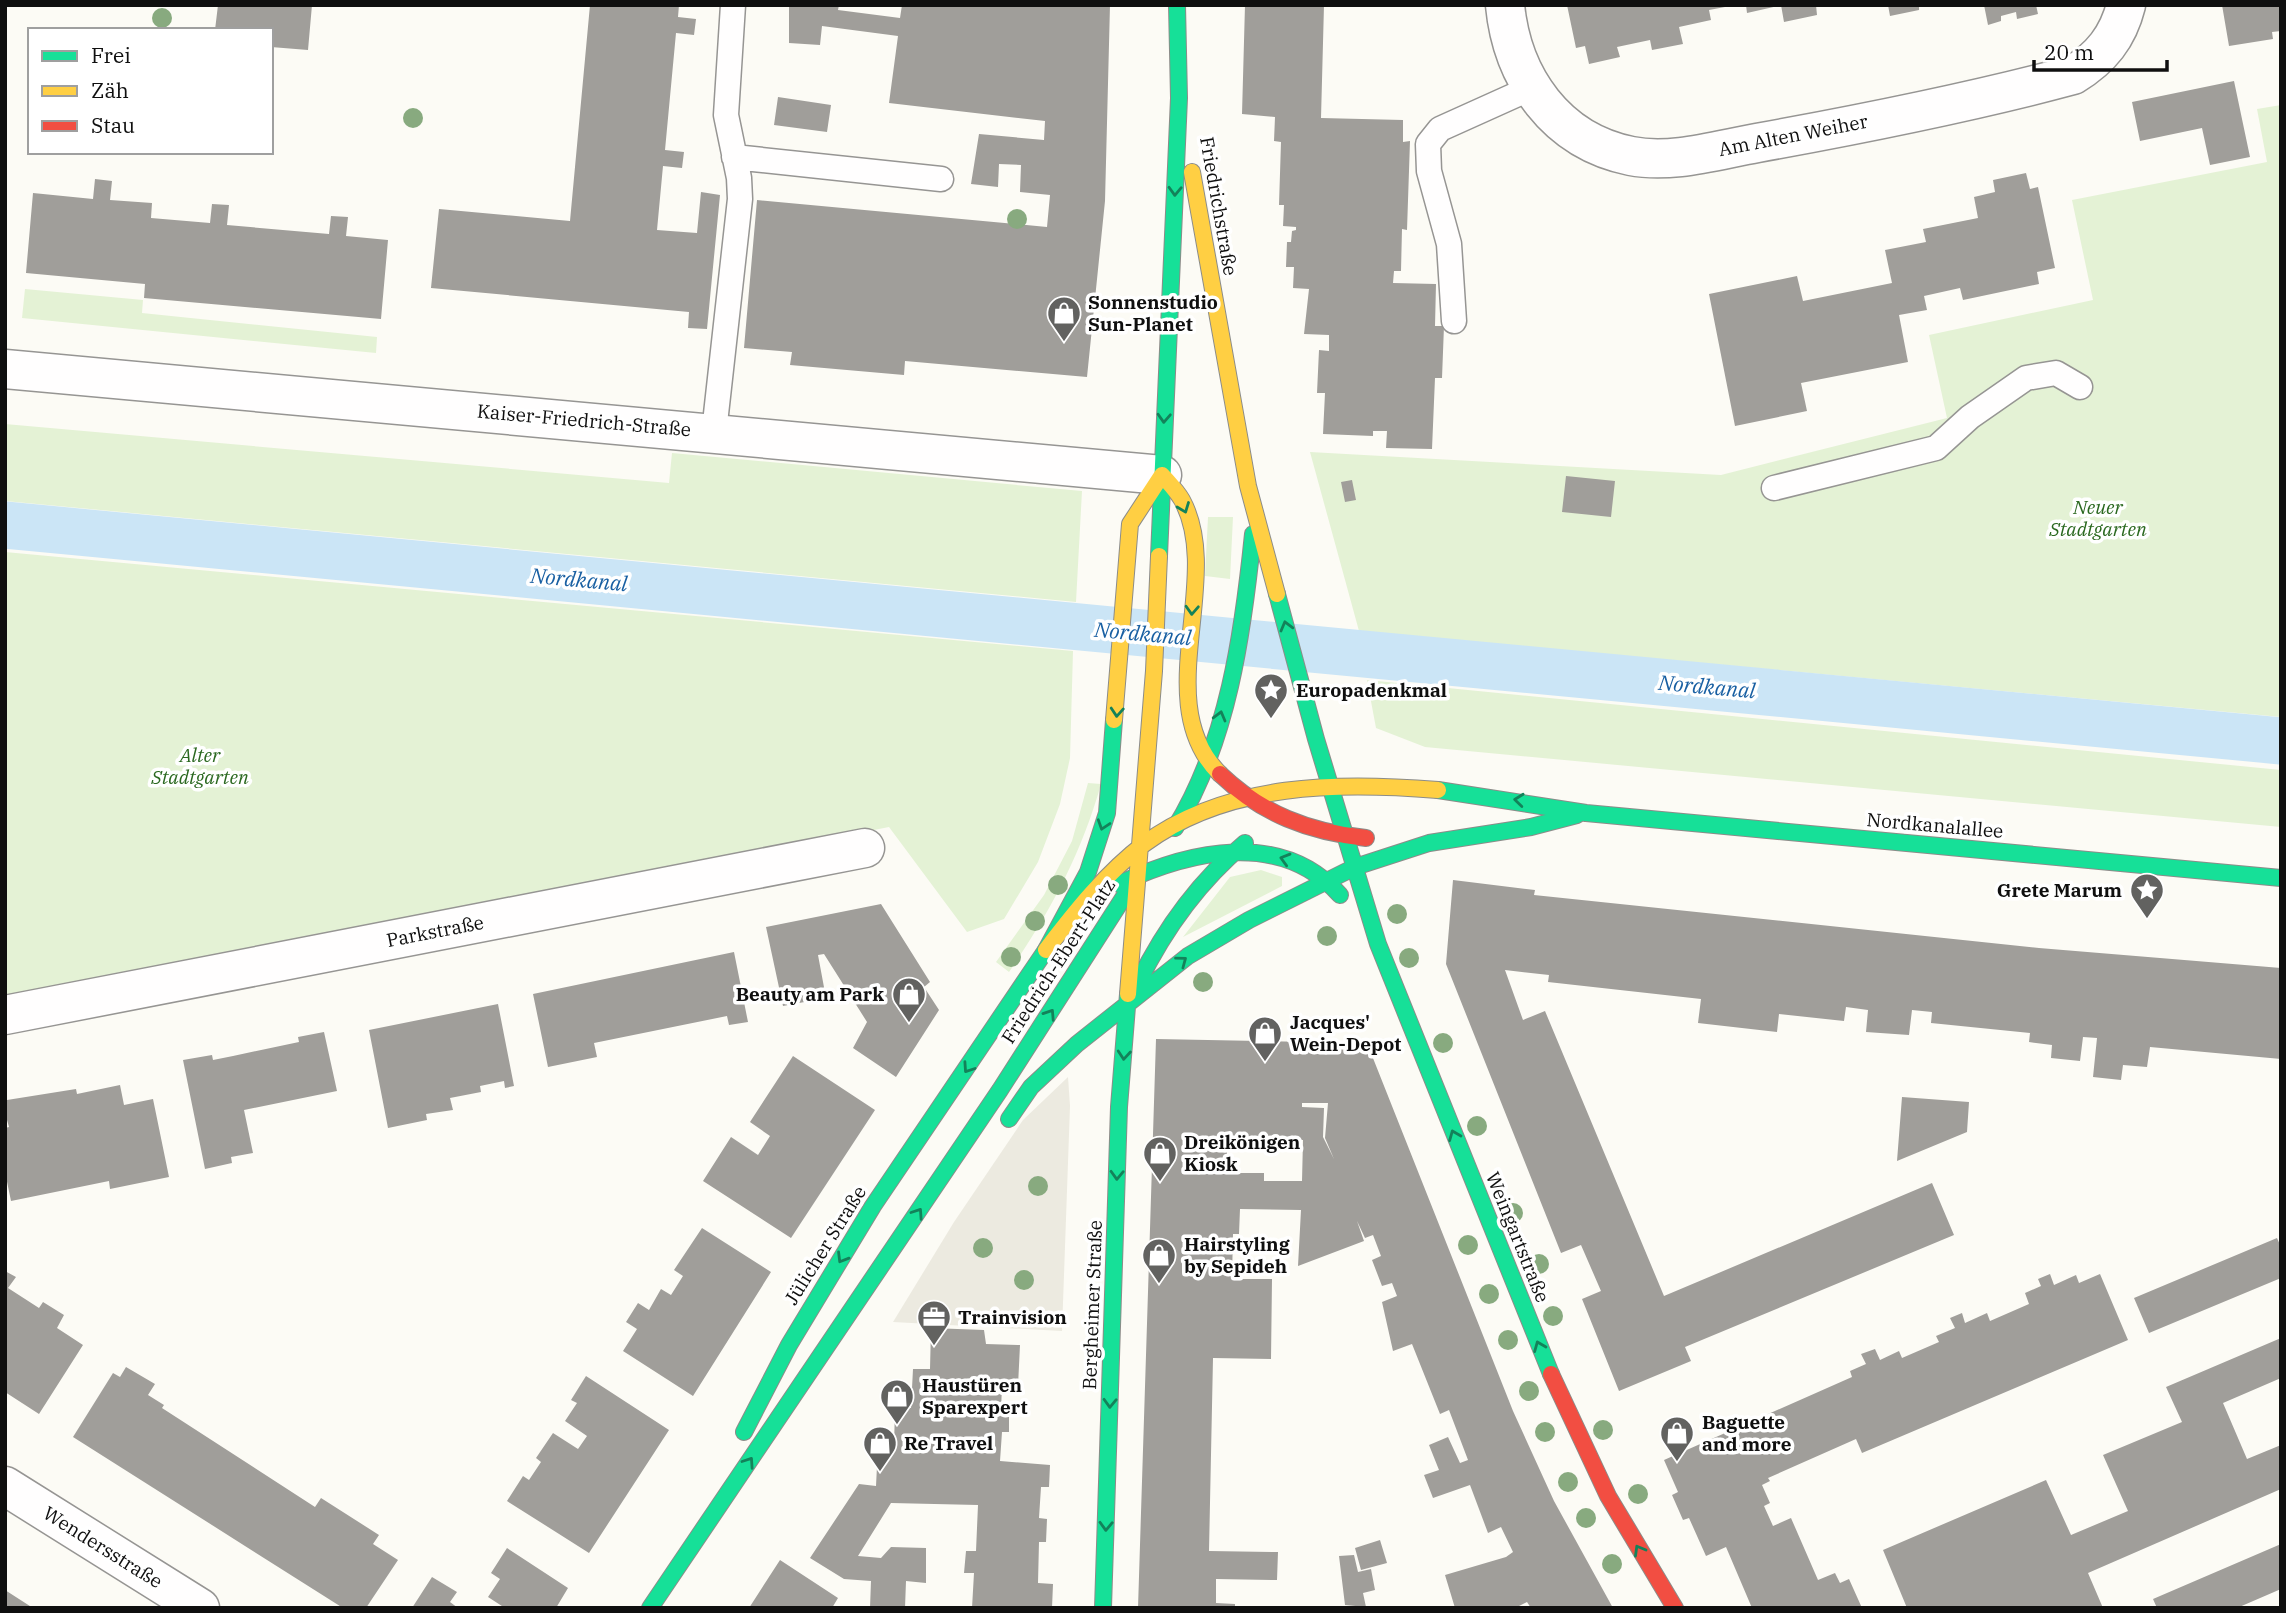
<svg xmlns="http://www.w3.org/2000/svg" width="2286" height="1613" viewBox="0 0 2286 1613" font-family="'IBM Plex Serif',serif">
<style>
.green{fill:#e4f2d5}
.plaza{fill:#eceae0}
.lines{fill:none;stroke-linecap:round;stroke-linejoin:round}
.canal{stroke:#cbe5f6;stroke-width:47}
.building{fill:#a09e9a;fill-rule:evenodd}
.lane-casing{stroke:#969593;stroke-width:27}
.street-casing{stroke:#969593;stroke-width:41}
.fast-casing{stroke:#8c8c89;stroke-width:18}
.slow-casing{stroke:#8c8c89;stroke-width:18}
.jam-casing{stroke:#8c8c89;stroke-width:18}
.lane{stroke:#fffefe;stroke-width:24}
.street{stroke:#fffefe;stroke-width:38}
.fast{stroke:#16e098;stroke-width:16}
.slow{stroke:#ffcf43;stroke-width:16}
.jam{stroke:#f24e42;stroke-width:16}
.tree{fill:#88aa7f}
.oneway{stroke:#13825a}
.labels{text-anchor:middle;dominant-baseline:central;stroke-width:7;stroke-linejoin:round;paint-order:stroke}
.street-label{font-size:19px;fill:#0f0f0f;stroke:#fff}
.poi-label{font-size:19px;font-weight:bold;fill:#0f0f0f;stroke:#fff;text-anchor:start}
.park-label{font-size:19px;font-style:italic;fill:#2a681f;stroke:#fff}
.water-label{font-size:21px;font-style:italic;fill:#185fa2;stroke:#fff}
</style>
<rect width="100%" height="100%" fill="#fcfbf5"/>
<!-- green -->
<path class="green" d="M2281,105V717L1359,631L1310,452L1721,475L1947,418L1929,335L2093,300L2072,200L2267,162L2257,109Z
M25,289L143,300L142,313L377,337L376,353L22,318Z
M5,424L669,483L672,453L1082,491L1076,602L5,501Z
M1208,517H1233L1230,579L1205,576Z
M5,552L1073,651L1070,758L1060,804L1038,862L1004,919L967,932L889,827L5,1003Z
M1367,680L2281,770V827L1425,747L1376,728Z
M1088,783L1101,784C1081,855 1050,912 1009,972L996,962L1044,895L1072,841Z
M1261,870L1282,877V886L1183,937L1230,877Z"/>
<!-- plaza -->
<path class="plaza" d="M1068,1077L1070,1106L1062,1331L893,1322L954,1222L1023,1120Z"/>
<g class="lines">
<!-- canal -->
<path class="canal" d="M5,525L2281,741"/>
</g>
<!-- building -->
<path class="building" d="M218,5H312L308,50L271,47V30H215Z
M590,5H679L678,17L696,19L694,35L676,33L665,150L684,152L682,168L663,166L657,230L697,233L701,192L720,195L707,329L688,328L689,312L431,288L439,209L570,221Z
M789,5H839L838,10L900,18L902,5H1110L1105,201L1087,377L905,361L904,375L790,365L792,352L744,348L757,200L1047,227L1050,195L1020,192L1021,165L999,164L998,187L971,184L979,134L1044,140L1045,121L889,103L898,36L822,26L820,45L789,43Z
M1245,5H1324L1321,118L1403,120V142L1410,141L1407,230L1402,229L1401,271H1394L1393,283L1436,284L1435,326H1444L1442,378H1435L1432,449L1386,448L1387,431H1373V436L1323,434L1325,393H1317L1319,350L1329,351V335L1304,334L1309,289L1293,288L1294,267H1286L1287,242H1291L1292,231L1296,230V227L1283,226L1284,205H1279L1281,142L1274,141L1275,117L1242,114Z
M1567,5H1725V7L1709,10L1711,20L1679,27L1683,44L1652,50L1650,40L1617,47L1620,57L1589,64L1585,46L1576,48Z
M1746,5H1778V6L1747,13Z
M1781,5H1816L1817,15L1784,22Z
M1888,5H1919V10L1890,16Z
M1984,5H2036L2038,14L2017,19L2016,12L2001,16V21L1988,25Z
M2222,5H2281V31L2272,32L2273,39L2229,46Z
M2234,81L2250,157L2210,165L2202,128L2140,141L2132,102Z
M778,97L831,105L827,132L774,125Z
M2026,173L2030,189L2038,187L2055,268L2037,272L2039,284L1963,300L1960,288L1924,296L1927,310L1899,315L1908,362L1801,383L1807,411L1735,426L1709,294L1797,276L1803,301L1892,283L1885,250L1926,242L1923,229L1978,218L1974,197L1995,192L1993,180Z
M95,179L112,181L110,200L152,203L151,218L210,223L212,204L229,205L227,225L329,234L331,216L348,217L346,236L388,240L381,319L144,298L145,284L26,273L33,193L93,199Z
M1566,476L1615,481L1611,517L1562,512Z
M1352,480L1356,500L1345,502L1341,482Z
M1453,880L1535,890L1534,895L2039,948L2281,968V1059L2150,1047L2147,1067L2123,1065L2121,1080L2093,1077L2097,1038L2083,1037L2080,1061L2051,1058L2052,1045L2029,1042L2030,1033L1931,1023L1932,1012L1912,1010L1909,1035L1866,1032L1868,1010L1846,1007L1844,1021L1779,1014L1777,1032L1698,1023L1701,999L1548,982L1549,975L1505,970L1523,1020L1545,1011L1664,1296L1932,1183L1954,1235L1685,1347L1691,1361L1619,1391L1582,1299L1601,1291L1581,1245L1561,1253L1446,964Z
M881,904L930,982L924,987L939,1010L896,1077L853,1048L867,1022L824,954L818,955L826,998L783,1006L766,927Z
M734,952L748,1022L729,1025L727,1016L594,1043L597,1057L548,1067L533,994Z
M498,1004L514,1086L505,1088L504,1081L480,1086L481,1092L450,1098L453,1110L426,1114L427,1120L388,1128L369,1030Z
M324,1032L337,1091L244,1110L253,1153L231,1157L232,1163L205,1169L183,1060L212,1055L213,1060L233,1056L299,1042L298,1037Z
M1156,1039L1367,1043L1513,1411L1554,1501L1613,1608H1531L1527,1602L1515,1608H1455L1445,1575L1506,1557L1513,1552L1501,1527L1488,1533L1470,1485L1433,1498L1424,1475L1439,1470L1429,1445L1448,1437L1460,1463L1468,1460L1449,1410L1440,1414L1412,1344L1393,1351L1382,1302L1397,1296L1392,1283L1382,1286L1372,1260L1381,1256L1373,1235L1365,1238L1357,1221L1364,1241L1298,1266L1301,1210L1240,1209L1239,1234H1233L1232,1279H1272L1271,1359L1213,1358L1209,1551L1278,1552L1277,1580L1216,1579V1603L1235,1604V1608H1138ZM1302,1103H1328L1325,1138L1334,1159L1323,1137L1324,1108L1302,1107ZM1284,1140H1303L1302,1181H1264V1173H1227V1148L1284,1149Z
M793,1056L875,1110L791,1238L703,1181L731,1137L758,1155L770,1136L750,1122Z
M120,1085L124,1105L153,1099L169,1177L110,1189L109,1181L11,1201L5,1172V1128L9,1127L5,1113L7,1100L76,1089L77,1094Z
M1902,1097L1969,1102L1967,1132L1897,1161Z
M702,1228L771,1272L693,1396L623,1351L637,1329L626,1322L638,1303L649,1310L661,1289L671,1295L683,1276L674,1270Z
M2277,1238L2281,1247V1278L2149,1333L2134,1298Z
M5,1271L16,1277L8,1288L39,1308L43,1302L64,1315L57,1328L83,1345L39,1414L5,1392Z
M2050,1274L2054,1285L2076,1275L2079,1283L2100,1274L2128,1340L1862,1453L1856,1439L1768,1478L1770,1481L1762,1485L1770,1503L1764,1506L1773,1526L1791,1518L1818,1580L1835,1573L1840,1583L1849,1579L1862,1608H1752L1726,1547L1706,1556L1689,1518L1683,1520L1672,1495L1678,1492L1664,1460L1852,1377L1850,1371L1866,1364L1861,1354L1875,1349L1880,1360L1899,1351L1902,1358L1939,1342L1936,1336L1955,1328L1950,1318L1962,1313L1965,1323L1987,1313L1990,1321L2029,1304L2025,1293L2041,1286L2038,1279Z
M931,1328L984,1330L986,1344L1020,1345L1018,1386L1002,1385L1001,1411H1009V1432H1002L1000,1461L1050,1465L1049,1487H1041L1039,1518L1047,1519L1046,1542H1039L1038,1583L1053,1584L1052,1608H972L974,1573H964L966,1551H976L978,1505L891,1503L858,1556L881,1558L891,1547L926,1548V1583L906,1581L905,1608H870L871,1581L844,1579L810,1558L859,1484L876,1486L878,1446L894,1447L895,1407L911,1408L913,1369H930Z
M2281,1338V1378L2223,1403L2247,1459L2281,1445V1489L2088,1573L2103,1608H1907L1883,1550L2046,1480L2071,1535L2128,1511L2103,1455L2182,1422L2166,1387Z
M126,1367L155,1384L148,1395L164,1405L162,1408L315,1507L321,1498L379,1535L373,1544L398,1560L366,1608H343L73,1437L113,1373L120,1377Z
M586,1376L669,1430L589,1553L507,1501L523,1476L529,1480L541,1462L536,1458L553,1433L578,1449L587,1436L565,1421L577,1403L571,1400Z
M1380,1540L1387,1563L1361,1570L1355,1548Z
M2281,1544V1589L2237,1608H2157L2153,1599Z
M507,1548L568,1588L556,1608H505L488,1597L500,1579L491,1573Z
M1354,1555L1358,1572L1371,1569L1375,1590L1363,1593L1366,1607L1345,1605L1339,1556Z
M780,1560L838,1598L832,1608H749Z
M432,1577L457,1592L450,1602L458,1608H412Z
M5,1590L33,1608H5Z"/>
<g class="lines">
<!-- lane casing -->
<g class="lane-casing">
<path id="lane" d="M734,157L941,179
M1454,321L1449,244L1429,171L1428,144L1440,129L1531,88
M714,432L740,199L739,178L726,115L733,5
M1774,488L1936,448L1970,417L2026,378L2056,373L2080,387"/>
</g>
<!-- street casing -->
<g class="street-casing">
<path id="street" d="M1505,5C1512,78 1556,141 1631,156C1672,164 1717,150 1757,143C1862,124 1969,103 2073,75C2101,58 2118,37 2126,5
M5,369L1162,475
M5,1015L865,848
M5,1486L200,1608"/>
</g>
<!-- fast casing -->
<g class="fast-casing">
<path id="fast" d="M1159,556L1179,98L1177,5
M1277,594L1316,739L1378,944L1551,1374
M1438,790L1586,813L2281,878
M1175,828C1228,742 1243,633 1253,534
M1119,884C1189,851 1281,829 1340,895
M1138,983C1165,928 1198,882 1245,843
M1009,1119L1031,1087L1077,1044L1188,956L1249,920L1355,867L1429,843L1531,827L1577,815
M744,1432L789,1345L873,1206L1046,950L1088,872L1107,813L1114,720
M650,1608L1000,1090L1136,878
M1103,1608L1119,1107L1128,994"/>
</g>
<!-- slow casing -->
<g class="slow-casing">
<path id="slow" d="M1192,172L1248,486L1277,594
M1162,475C1169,483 1177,491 1182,500C1225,579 1148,703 1220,774
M1114,720L1130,524L1162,475
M1046,950C1075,912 1106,873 1144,844C1228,782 1339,782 1438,790
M1128,994L1154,671L1159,556"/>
</g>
<!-- jam casing -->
<g class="jam-casing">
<path id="jam" d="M1220,774C1262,814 1309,832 1366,838
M1551,1374L1608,1496L1675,1608"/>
</g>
<!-- lane -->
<use href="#lane" class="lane"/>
<!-- street -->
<use href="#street" class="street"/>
<!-- fast -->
<use href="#fast" class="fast"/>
<!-- slow -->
<use href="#slow" class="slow"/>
<!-- jam -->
<use href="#jam" class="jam"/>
</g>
<!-- trees -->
<g class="tree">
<circle cx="162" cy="18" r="10"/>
<circle cx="413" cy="118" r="10"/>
<circle cx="1017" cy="219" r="10"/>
<circle cx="1058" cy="885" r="10"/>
<circle cx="1397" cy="914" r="10"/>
<circle cx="1035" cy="921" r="10"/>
<circle cx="1327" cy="936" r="10"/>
<circle cx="1011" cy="957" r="10"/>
<circle cx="1409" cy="958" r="10"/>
<circle cx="1203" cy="982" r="10"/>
<circle cx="1443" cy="1043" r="10"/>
<circle cx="1477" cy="1126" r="10"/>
<circle cx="1038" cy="1186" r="10"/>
<circle cx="1513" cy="1213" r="10"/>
<circle cx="1468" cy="1245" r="10"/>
<circle cx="983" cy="1248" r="10"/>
<circle cx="1539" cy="1264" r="10"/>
<circle cx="1024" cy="1280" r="10"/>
<circle cx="1489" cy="1294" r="10"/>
<circle cx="1553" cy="1316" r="10"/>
<circle cx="1508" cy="1340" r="10"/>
<circle cx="1529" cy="1391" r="10"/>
<circle cx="1603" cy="1430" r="10"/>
<circle cx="1545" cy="1432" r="10"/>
<circle cx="1568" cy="1482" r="10"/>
<circle cx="1638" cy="1494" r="10"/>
<circle cx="1586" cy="1518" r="10"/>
<circle cx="1612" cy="1564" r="10"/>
</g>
<!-- one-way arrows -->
<defs><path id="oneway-chevron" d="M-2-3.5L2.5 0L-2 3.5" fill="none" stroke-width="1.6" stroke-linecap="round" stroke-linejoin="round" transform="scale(1.75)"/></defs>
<g class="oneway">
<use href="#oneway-chevron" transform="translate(1175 191) rotate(92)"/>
<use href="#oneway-chevron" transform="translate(1164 418) rotate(93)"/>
<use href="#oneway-chevron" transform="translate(1184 508) rotate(69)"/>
<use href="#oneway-chevron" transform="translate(1192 610) rotate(93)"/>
<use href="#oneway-chevron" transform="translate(1286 626) rotate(-105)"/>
<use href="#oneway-chevron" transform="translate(1117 712) rotate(94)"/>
<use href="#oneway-chevron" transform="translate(1220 716) rotate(-75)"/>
<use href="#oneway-chevron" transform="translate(1519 800) rotate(-174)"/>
<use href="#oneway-chevron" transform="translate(1103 825) rotate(108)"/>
<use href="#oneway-chevron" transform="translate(1285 859) rotate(-164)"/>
<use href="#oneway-chevron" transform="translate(1182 961) rotate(-37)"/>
<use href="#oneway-chevron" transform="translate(1050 1014) rotate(-57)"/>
<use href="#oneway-chevron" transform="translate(1124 1055) rotate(95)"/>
<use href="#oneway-chevron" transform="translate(968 1068) rotate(124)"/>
<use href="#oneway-chevron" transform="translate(1454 1135) rotate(-112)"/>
<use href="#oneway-chevron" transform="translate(1117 1175) rotate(92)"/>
<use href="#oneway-chevron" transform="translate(918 1213) rotate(-56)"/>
<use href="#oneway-chevron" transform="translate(842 1258) rotate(121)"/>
<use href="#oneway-chevron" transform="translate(1539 1346) rotate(-112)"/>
<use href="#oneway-chevron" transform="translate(1110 1403) rotate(92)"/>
<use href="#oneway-chevron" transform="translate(749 1462) rotate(-56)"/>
<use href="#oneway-chevron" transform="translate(1106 1526) rotate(92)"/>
<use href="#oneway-chevron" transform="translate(1639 1550) rotate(-120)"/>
</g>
<!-- icons -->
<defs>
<g id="shop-pin" transform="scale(1.75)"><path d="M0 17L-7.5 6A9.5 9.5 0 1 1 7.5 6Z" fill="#626260" stroke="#fff"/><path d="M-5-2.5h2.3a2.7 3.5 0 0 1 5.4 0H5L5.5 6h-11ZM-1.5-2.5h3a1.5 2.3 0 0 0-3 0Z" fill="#fff"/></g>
<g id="sight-pin" transform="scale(1.75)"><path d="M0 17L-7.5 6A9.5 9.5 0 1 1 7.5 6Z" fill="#626260" stroke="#fff"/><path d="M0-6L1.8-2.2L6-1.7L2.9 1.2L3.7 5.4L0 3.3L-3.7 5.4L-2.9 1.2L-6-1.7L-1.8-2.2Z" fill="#fff"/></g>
<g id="office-pin" transform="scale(1.75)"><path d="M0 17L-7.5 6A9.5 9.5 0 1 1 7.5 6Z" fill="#626260" stroke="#fff"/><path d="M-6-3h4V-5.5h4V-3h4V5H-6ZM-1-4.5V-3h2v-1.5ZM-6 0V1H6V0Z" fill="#fff"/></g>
</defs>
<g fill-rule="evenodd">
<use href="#shop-pin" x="1064" y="313"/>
<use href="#sight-pin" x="1271" y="690"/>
<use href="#sight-pin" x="2147" y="890"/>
<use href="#shop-pin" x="909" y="994"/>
<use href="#shop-pin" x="1265" y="1033"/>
<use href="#shop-pin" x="1160" y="1153"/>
<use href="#shop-pin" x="1159" y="1255"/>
<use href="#office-pin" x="934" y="1317"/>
<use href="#shop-pin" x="897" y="1396"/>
<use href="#shop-pin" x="1677" y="1433"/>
<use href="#shop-pin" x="880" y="1443"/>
</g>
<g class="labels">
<!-- street labels -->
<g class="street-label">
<text transform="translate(1793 135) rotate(-11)">Am Alten Weiher</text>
<text transform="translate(1219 206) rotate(80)">Friedrichstraße</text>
<text transform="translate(584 420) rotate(5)">Kaiser-Friedrich-Straße</text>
<text transform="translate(1935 825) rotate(5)">Nordkanalallee</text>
<text transform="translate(435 931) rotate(-11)">Parkstraße</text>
<text transform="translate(1058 961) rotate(-57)">Friedrich-Ebert-Platz</text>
<text transform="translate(1518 1237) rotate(68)">Weingartstraße</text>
<text transform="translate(825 1245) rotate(-58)">Jülicher Straße</text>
<text transform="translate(1092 1305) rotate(-88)">Bergheimer Straße</text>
<text transform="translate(103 1547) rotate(32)">Wendersstraße</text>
</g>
<!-- poi labels -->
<g class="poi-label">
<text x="1088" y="302">Sonnenstudio<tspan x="1088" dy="22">Sun-Planet</tspan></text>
<text x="1296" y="690">Europadenkmal</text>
<text x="2122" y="890" text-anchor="end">Grete Marum</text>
<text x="884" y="994" text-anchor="end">Beauty am Park</text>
<text x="1290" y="1022">Jacques'<tspan x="1290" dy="22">Wein-Depot</tspan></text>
<text x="1184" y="1142">Dreikönigen<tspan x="1184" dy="22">Kiosk</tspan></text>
<text x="1184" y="1244">Hairstyling<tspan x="1184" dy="22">by Sepideh</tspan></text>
<text x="958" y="1317">Trainvision</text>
<text x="922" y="1385">Haustüren<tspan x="922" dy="22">Sparexpert</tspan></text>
<text x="1702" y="1422">Baguette<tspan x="1702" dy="22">and more</tspan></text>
<text x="904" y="1443">Re Travel</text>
</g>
<!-- park labels -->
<g class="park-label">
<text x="2098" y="507">Neuer<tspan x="2098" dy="22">Stadtgarten</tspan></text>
<text x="200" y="755">Alter<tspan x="200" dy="22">Stadtgarten</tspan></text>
</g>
<!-- water labels -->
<g class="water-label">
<text transform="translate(579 579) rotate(5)">Nordkanal</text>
<text transform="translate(1143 633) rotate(5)">Nordkanal</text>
<text transform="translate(1707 686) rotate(5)">Nordkanal</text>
</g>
</g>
<!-- border -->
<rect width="2286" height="1613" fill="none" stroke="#0f0f0f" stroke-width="14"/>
<!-- legend -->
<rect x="28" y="28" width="245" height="126" fill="#ffffff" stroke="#9f9f9f" stroke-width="2"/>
<rect x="42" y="51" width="35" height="10" fill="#16e098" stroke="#9f9f9f" stroke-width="2"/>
<text x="91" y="63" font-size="21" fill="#0f0f0f">Frei</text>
<rect x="42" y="86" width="35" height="10" fill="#ffcf43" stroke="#9f9f9f" stroke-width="2"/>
<text x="91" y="98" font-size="21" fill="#0f0f0f">Zäh</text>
<rect x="42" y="121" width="35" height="10" fill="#f24e42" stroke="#9f9f9f" stroke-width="2"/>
<text x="91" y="133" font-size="21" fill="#0f0f0f">Stau</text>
<!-- scale -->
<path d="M2034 60v10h133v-10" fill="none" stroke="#0f0f0f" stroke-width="3.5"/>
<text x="2044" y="60" font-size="21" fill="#0f0f0f" stroke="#ffffff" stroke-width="5" paint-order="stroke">20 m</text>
</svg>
